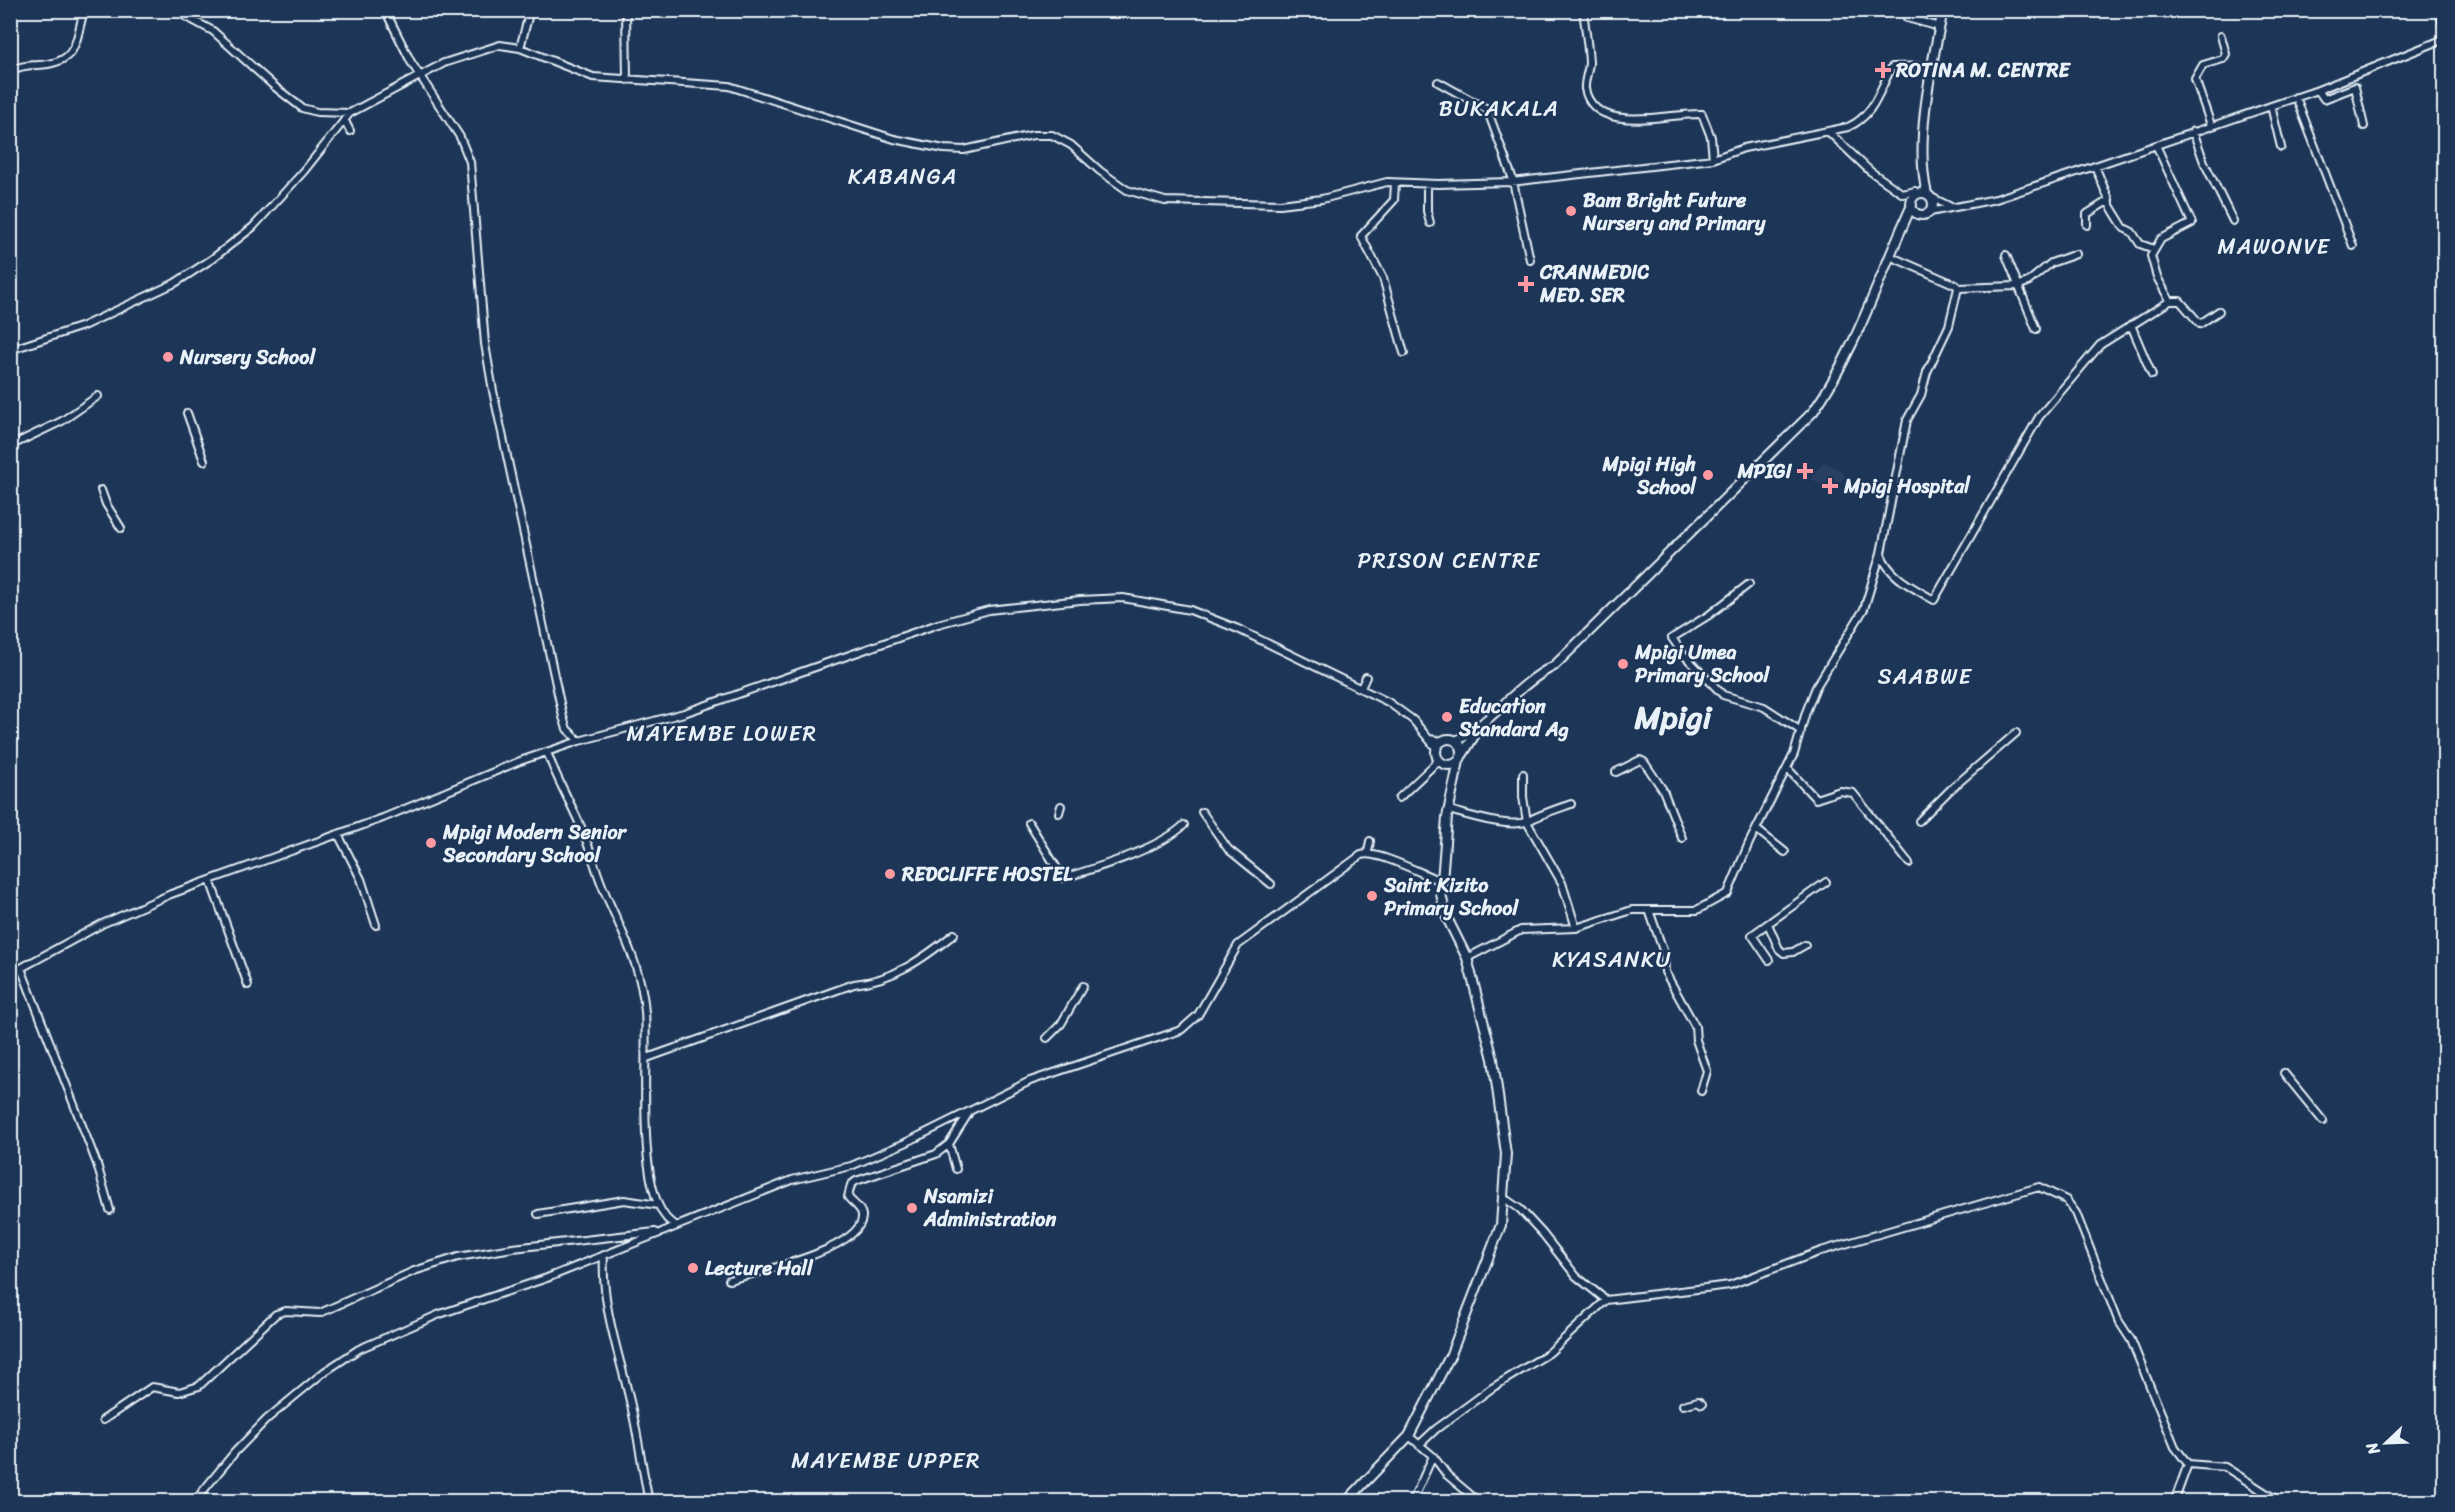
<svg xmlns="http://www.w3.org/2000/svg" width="2455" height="1512" viewBox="0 0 2455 1512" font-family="Sriracha,sans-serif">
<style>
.built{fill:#2a4162}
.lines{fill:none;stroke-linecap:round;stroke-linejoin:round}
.minor-casing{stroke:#e8f1f8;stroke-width:10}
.major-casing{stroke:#e8f1f8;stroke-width:12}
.minor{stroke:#1d3557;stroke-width:6}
.major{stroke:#1d3557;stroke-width:8}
.poi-dot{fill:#ff9aa2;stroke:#1d3557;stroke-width:2}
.labels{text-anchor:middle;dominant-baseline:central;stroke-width:4.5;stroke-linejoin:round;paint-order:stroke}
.poi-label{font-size:20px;font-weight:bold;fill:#e8f1f8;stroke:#1d3557;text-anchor:start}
.quarter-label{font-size:22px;letter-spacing:1.5px;fill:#e8f1f8;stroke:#1d3557}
.town-label{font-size:32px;font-weight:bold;fill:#e8f1f8;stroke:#1d3557}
</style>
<rect width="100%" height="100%" fill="#1d3557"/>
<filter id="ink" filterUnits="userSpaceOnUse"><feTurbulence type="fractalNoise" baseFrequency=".0167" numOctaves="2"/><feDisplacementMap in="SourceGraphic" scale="12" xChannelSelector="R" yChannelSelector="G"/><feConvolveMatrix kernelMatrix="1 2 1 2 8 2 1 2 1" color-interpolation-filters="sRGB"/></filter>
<g filter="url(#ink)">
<!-- built -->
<path class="built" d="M1823,462L1841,470L1845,477L1832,494L1811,478Z"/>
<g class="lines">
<!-- minor casing -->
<g class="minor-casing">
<path id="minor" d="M174,10L213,31L275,87L302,108L317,112L350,113
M385,10L411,62L460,137L470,162L485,344L493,391L563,717L567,729L579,741
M626,10L627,80
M1583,10C1585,27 1588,45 1589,62C1589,70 1584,81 1585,89C1595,137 1671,112 1702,114L1711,137L1713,159
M2440,10L2444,31
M1907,18L1940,27
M520,48L530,10
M10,71C19,66 28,65 38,65C78,63 75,43 84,10
M1438,82L1487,109L1512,177L1530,260
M2318,90L2324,99L2355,87L2364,126
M2296,97L2353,246
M2271,106L2281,147
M345,121L350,131
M2211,125L2195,79L2203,65L2223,59L2226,54L2221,36
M2193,131L2204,162L2233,221
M1830,133L1870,171L1903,194L1915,191
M1395,183L1394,200L1361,236L1383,278L1404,353
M1427,184V211L1430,223
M1931,197L1951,207
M2108,202L2124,228L2132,232L2140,244L2154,249
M1930,212L1996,199L2095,166L2318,90L2444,39
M2087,225V214L2109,200L2095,166
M2006,255L2036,329
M1958,288L2017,286L2028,282L2051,263L2076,254
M2170,301H2180L2200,324L2219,311
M2131,325L2152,375
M10,350L83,326L175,283L212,259L253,227L304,171L350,113L444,63L500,45L520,48L593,77L729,86L894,139L944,149L964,150L1033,135H1052L1071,145L1100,171L1127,190L1165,201L1280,204L1322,199L1387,182L1438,184L1511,182L1713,159L1744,148L1848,127C1875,115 1879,90 1892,67L1931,66
M187,413L204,461
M10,446L62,421L98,396
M101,490L106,504L121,528
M1881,554C1889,577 1914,588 1934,600L2039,417L2100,345L2170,301L2157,277L2151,256L2161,239L2192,223L2156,145
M1749,584L1709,615L1672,638L1683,654L1723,695L1764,707L1801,731
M1361,688L1366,677
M1429,739L1442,741
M547,752C556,778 570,801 581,827C591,850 596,873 606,895C623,934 642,969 645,1012C649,1055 632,1208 677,1226
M1787,768L1816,799L1840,791L1853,793L1909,863
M1616,772L1640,760L1644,762L1663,790L1682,838
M1523,774V797L1527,822L1562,883L1576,928
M1399,798L1439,760
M1449,810C1468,815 1510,829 1528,821C1541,814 1557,809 1571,804
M1202,812L1228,849L1271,884
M1059,813L1061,806
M1919,821L1950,790L2016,733
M1029,823L1063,878C1097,868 1159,849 1184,825
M1756,829L1785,852
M338,834L361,879L376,925
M1368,852L1370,841
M210,880L248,985
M1649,910L1664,953L1665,972L1695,1026L1696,1040L1707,1071L1701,1091
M1768,924L1779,949L1784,953L1793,952L1805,945
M1467,958L1521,930L1576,928L1632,910H1697L1728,893L1749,843L1794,754L1806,712L1816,687L1864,609L1881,553L1907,420L1921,395L1927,372L1949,326L1958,288L1956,285L1892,257
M1769,960L1752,935L1826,882
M21,968L97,1164L110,1210
M10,974L102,924L171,894L383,818L520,761L579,741L684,713L938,624L989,610L1080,600L1123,598L1190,610L1238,629L1388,702L1413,720L1437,749
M1047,1038L1061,1024L1083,986
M647,1058L854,984C894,980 924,958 954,934
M2284,1073L2323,1121
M956,1169L949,1144L970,1111
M1504,1198L1520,1209L1543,1234L1576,1276L1606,1300L1730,1285L1821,1251L2039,1187L2066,1200L2076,1213L2118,1320L2131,1340L2175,1447L2188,1464L2225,1467L2269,1495L2283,1502
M538,1214L624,1200L658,1205
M604,1255C601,1305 619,1353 630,1401C638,1434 642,1468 649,1502
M729,1280C754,1273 865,1249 862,1215C861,1207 852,1203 848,1197L851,1185L856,1181L936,1154L949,1144
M1683,1405L1698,1401L1702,1404
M103,1420L152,1387L179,1392L199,1386L276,1314L286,1311L320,1313L414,1271L458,1257L513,1248L655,1232
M1409,1436L1433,1456L1447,1475L1479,1502
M1419,1445L1436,1429L1492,1388L1549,1353L1606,1300
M194,1502L235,1452L267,1419L324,1372L359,1349L440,1314L547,1278L792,1180L851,1166L905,1143L1030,1081L1181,1030L1198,1015L1238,945L1361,855C1377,850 1422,874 1441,881
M1412,1502L1433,1456
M2174,1502L2188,1464"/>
</g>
<!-- major casing -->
<g class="major-casing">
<path id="major" d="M1911 204a11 11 0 1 1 22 0a11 11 0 1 1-22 0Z
M1927,194C1914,141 1932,64 1943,10
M1436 752a13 13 0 1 1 26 0a13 13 0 1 1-26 0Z
M1456,741C1493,722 1517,684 1554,666L1813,412C1857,349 1880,274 1912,205
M1463,754L1479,728
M1346,1502L1409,1436L1451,1354L1501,1225L1506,1154L1493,1059L1467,958L1446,916L1441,894L1447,817L1459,761"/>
</g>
<!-- minor -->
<use href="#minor" class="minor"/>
<!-- major -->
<use href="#major" class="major"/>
</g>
</g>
<!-- markers -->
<g class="poi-dot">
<path d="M1880 61h6v6h6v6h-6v6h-6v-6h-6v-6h6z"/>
<circle cx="1571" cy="211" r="6"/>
<path d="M1523 275h6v6h6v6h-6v6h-6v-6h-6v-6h6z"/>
<circle cx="168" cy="357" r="6"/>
<path d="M1802 462h6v6h6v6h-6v6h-6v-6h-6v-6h6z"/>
<circle cx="1708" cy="475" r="6"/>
<path d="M1827 477h6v6h6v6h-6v6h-6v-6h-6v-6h6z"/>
<circle cx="1623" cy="664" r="6"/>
<circle cx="1447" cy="717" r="6"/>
<circle cx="431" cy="843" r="6"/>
<circle cx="890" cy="874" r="6"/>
<circle cx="1372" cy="896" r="6"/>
<circle cx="912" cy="1208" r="6"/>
<circle cx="693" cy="1268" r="6"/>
</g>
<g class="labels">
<!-- poi labels -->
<g class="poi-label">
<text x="1896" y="70">ROTINA M. CENTRE</text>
<text x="1583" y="200">Bam Bright Future<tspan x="1583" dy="23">Nursery and Primary</tspan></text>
<text x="1540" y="272">CRANMEDIC<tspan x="1540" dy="23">MED. SER</tspan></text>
<text x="180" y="357">Nursery School</text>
<text x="1696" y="464" text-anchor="end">Mpigi High<tspan x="1696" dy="23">School</tspan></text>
<text x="1792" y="471" text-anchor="end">MPIGI</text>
<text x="1844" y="486">Mpigi Hospital</text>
<text x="1635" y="652">Mpigi Umea<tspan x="1635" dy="23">Primary School</tspan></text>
<text x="1459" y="706">Education<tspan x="1459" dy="23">Standard Ag</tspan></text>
<text x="443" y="832">Mpigi Modern Senior<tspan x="443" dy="23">Secondary School</tspan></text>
<text x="902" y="874">REDCLIFFE HOSTEL</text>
<text x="1384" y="885">Saint Kizito<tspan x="1384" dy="23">Primary School</tspan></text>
<text x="924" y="1196">Nsamizi<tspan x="924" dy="23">Administration</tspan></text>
<text x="705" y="1268">Lecture Hall</text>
</g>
<!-- quarter labels -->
<g class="quarter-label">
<text x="1499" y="108">BUKAKALA</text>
<text x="903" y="176">KABANGA</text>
<text x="2274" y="246">MAWONVE</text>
<text x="1449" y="560">PRISON CENTRE</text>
<text x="1925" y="676">SAABWE</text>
<text x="722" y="733">MAYEMBE LOWER</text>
<text x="1612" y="959">KYASANKU</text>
<text x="886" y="1460">MAYEMBE UPPER</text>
</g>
<!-- town labels -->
<g class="town-label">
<text x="1673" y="717">Mpigi</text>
</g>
</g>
<!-- margin -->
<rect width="2455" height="1512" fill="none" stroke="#1d3557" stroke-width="36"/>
<rect x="18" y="18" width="2419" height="1476" fill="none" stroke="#e8f1f8" stroke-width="2" filter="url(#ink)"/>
<!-- north arrow -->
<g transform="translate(2386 1443) rotate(247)" stroke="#1d3557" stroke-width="4.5" paint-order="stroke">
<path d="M0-4.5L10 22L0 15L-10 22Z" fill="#e8f1f8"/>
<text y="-9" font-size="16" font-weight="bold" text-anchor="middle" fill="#e8f1f8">N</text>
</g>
</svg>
